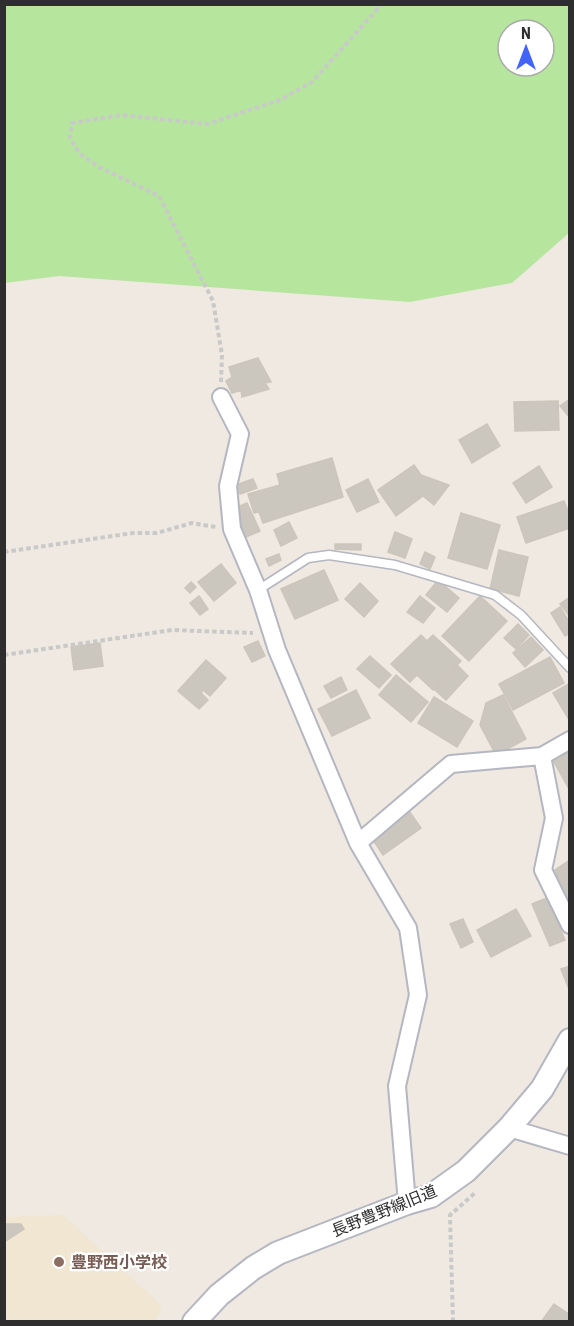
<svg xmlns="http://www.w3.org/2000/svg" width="574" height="1326" viewBox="0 0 574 1326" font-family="'Roboto Condensed','Noto Sans JP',sans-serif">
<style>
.education{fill:#f0e6d1}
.green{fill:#b6e59e;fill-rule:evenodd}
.building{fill:#cbc7bf;stroke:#cbc5ba;stroke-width:1.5}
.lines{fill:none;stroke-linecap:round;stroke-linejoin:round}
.lane-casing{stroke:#b4b7c1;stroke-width:11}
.street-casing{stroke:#b4b7c1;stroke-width:20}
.secondary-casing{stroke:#b4b7c1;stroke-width:26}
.path{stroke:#c9c9c9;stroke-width:4;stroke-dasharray:4.5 3;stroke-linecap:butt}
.lane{stroke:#fff;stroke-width:8}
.street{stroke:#fff;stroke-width:16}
.secondary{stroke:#fff;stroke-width:22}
.education-dot{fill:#8d6e63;stroke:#fff;stroke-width:2}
.labels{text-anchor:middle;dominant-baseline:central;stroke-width:4.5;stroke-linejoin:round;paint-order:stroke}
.street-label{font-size:16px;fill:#2e2e2e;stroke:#fff}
.education-label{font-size:16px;font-weight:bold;fill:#785e54;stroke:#fff;text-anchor:start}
</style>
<rect width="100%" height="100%" fill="#efe9e1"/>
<!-- education -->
<path class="education" d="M63,1215L162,1306L156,1321H5L4,1217Z"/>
<!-- green -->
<path class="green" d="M4,5H569V233L512,283L410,302L59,276L5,283ZM508,30H544V66H508Z"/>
<!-- building -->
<path class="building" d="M258,358L271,382L265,383L269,389L242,397L241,390L232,393L226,381L232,377L229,367Z
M570,399V418L560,406Z
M558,401L559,430L515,431L514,402Z
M487,424L500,446L472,463L459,440Z
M332,458L343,497L263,523L259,512L254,513L248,494L280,485L277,474Z
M414,465L421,475L449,485L434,505L423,496L396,516L378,490Z
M539,466L552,487L526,503L513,483Z
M253,479L257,488L240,494L236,485Z
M368,479L379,502L357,512L346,490Z
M564,501L570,516V528L526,543L517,517Z
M247,503L260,531L242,539L235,508Z
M461,513L500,525L487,569L448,558Z
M289,522L297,538L281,546L274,530Z
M395,532L412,539L405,558L388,552Z
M335,544H361V550L335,549Z
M499,550L528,557L519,596L490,589Z
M425,552L435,557L430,569L420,564Z
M279,554L281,560L269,566L266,559Z
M221,564L236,583L214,601L198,582Z
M324,570L338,600L295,619L281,589Z
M438,580L459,598L447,612L426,595Z
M191,582L196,587L190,593L185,588Z
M360,583L378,601L364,617L345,599Z
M199,596L208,609L200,615L190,603Z
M420,596L435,608L423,623L407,612Z
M480,596L507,621L469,661L442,636Z
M570,597V617L560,604Z
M560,607L570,623V633L565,636L551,613Z
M518,624L529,635L516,649L504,638Z
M421,635L427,641L433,635L461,661L433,690L417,675L410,682L391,664Z
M531,637L543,650L525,667L513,653Z
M258,641L265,656L252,662L244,647Z
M100,643L103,666L74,670L71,647Z
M370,656L391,675L379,688L357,669Z
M550,657L564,683L513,710L499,684Z
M206,660L226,678L210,696L203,690L201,693L208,700L199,709L178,691Z
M458,666L468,676L446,700L435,690Z
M396,675L428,702L411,722L379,695Z
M341,677L347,690L331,698L324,686Z
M570,683V717L568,718L553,693Z
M356,690L370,718L332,736L318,709Z
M503,695L526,739L496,755L480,725L486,703Z
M434,697L473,721L457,747L418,723Z
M570,745V789H569L550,755Z
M409,811L421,828L383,855L371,837Z
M570,860V909L546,876Z
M547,898L565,940L550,946L532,904Z
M516,909L531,936L491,957L477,930Z
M463,919L473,942L461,948L450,924Z
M570,966V992L561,969Z
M4,1224H21L24,1229L4,1242Z
M554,1304L570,1315V1322H541Z"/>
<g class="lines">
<!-- lane casing -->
<g class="lane-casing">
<path id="lane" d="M258,590L308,558L329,555L395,565L495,595L521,615L570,668"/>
</g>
<!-- street casing -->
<g class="street-casing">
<path id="street" d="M221,397L240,434L228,486L232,529L258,590L277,650L358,843L408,928L418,995L397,1086L407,1203
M542,756L554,818L543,870L570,925
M358,843L451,764L542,756L570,740
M509,1128L570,1146"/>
</g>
<!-- secondary casing -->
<g class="secondary-casing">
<path id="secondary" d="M194,1322L219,1295L253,1268L278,1253L407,1203L431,1196L466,1171L509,1128L542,1089L570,1040"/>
</g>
<!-- path -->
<path class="path" d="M221,382L222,355L213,301L159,196L99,167L79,153L70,138L72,123L122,115L207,124L280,100L312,82L382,4
M4,552L133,533H157L192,523L216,527
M4,655L172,630L253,633
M453,1322L450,1215L475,1193"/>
<!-- lane -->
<use href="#lane" class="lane"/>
<!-- street -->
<use href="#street" class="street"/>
<!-- secondary -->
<use href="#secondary" class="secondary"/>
</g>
<!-- markers -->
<circle class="education-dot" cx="59" cy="1262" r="6"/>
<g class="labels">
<!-- street labels -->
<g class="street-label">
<text transform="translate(384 1211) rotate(-22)">長野豊野線旧道</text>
</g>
<!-- education labels -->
<g class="education-label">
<text x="71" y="1262">豊野西小学校</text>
</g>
</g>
<!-- border -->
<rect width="574" height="1326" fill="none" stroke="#2e2e2e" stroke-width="12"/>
<!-- north arrow -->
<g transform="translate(526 48)"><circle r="28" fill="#ffffff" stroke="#ababab" stroke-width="1.5"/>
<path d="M0-4.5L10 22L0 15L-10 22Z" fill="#4264fb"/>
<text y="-9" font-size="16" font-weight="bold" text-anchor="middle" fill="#2e2e2e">N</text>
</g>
</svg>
